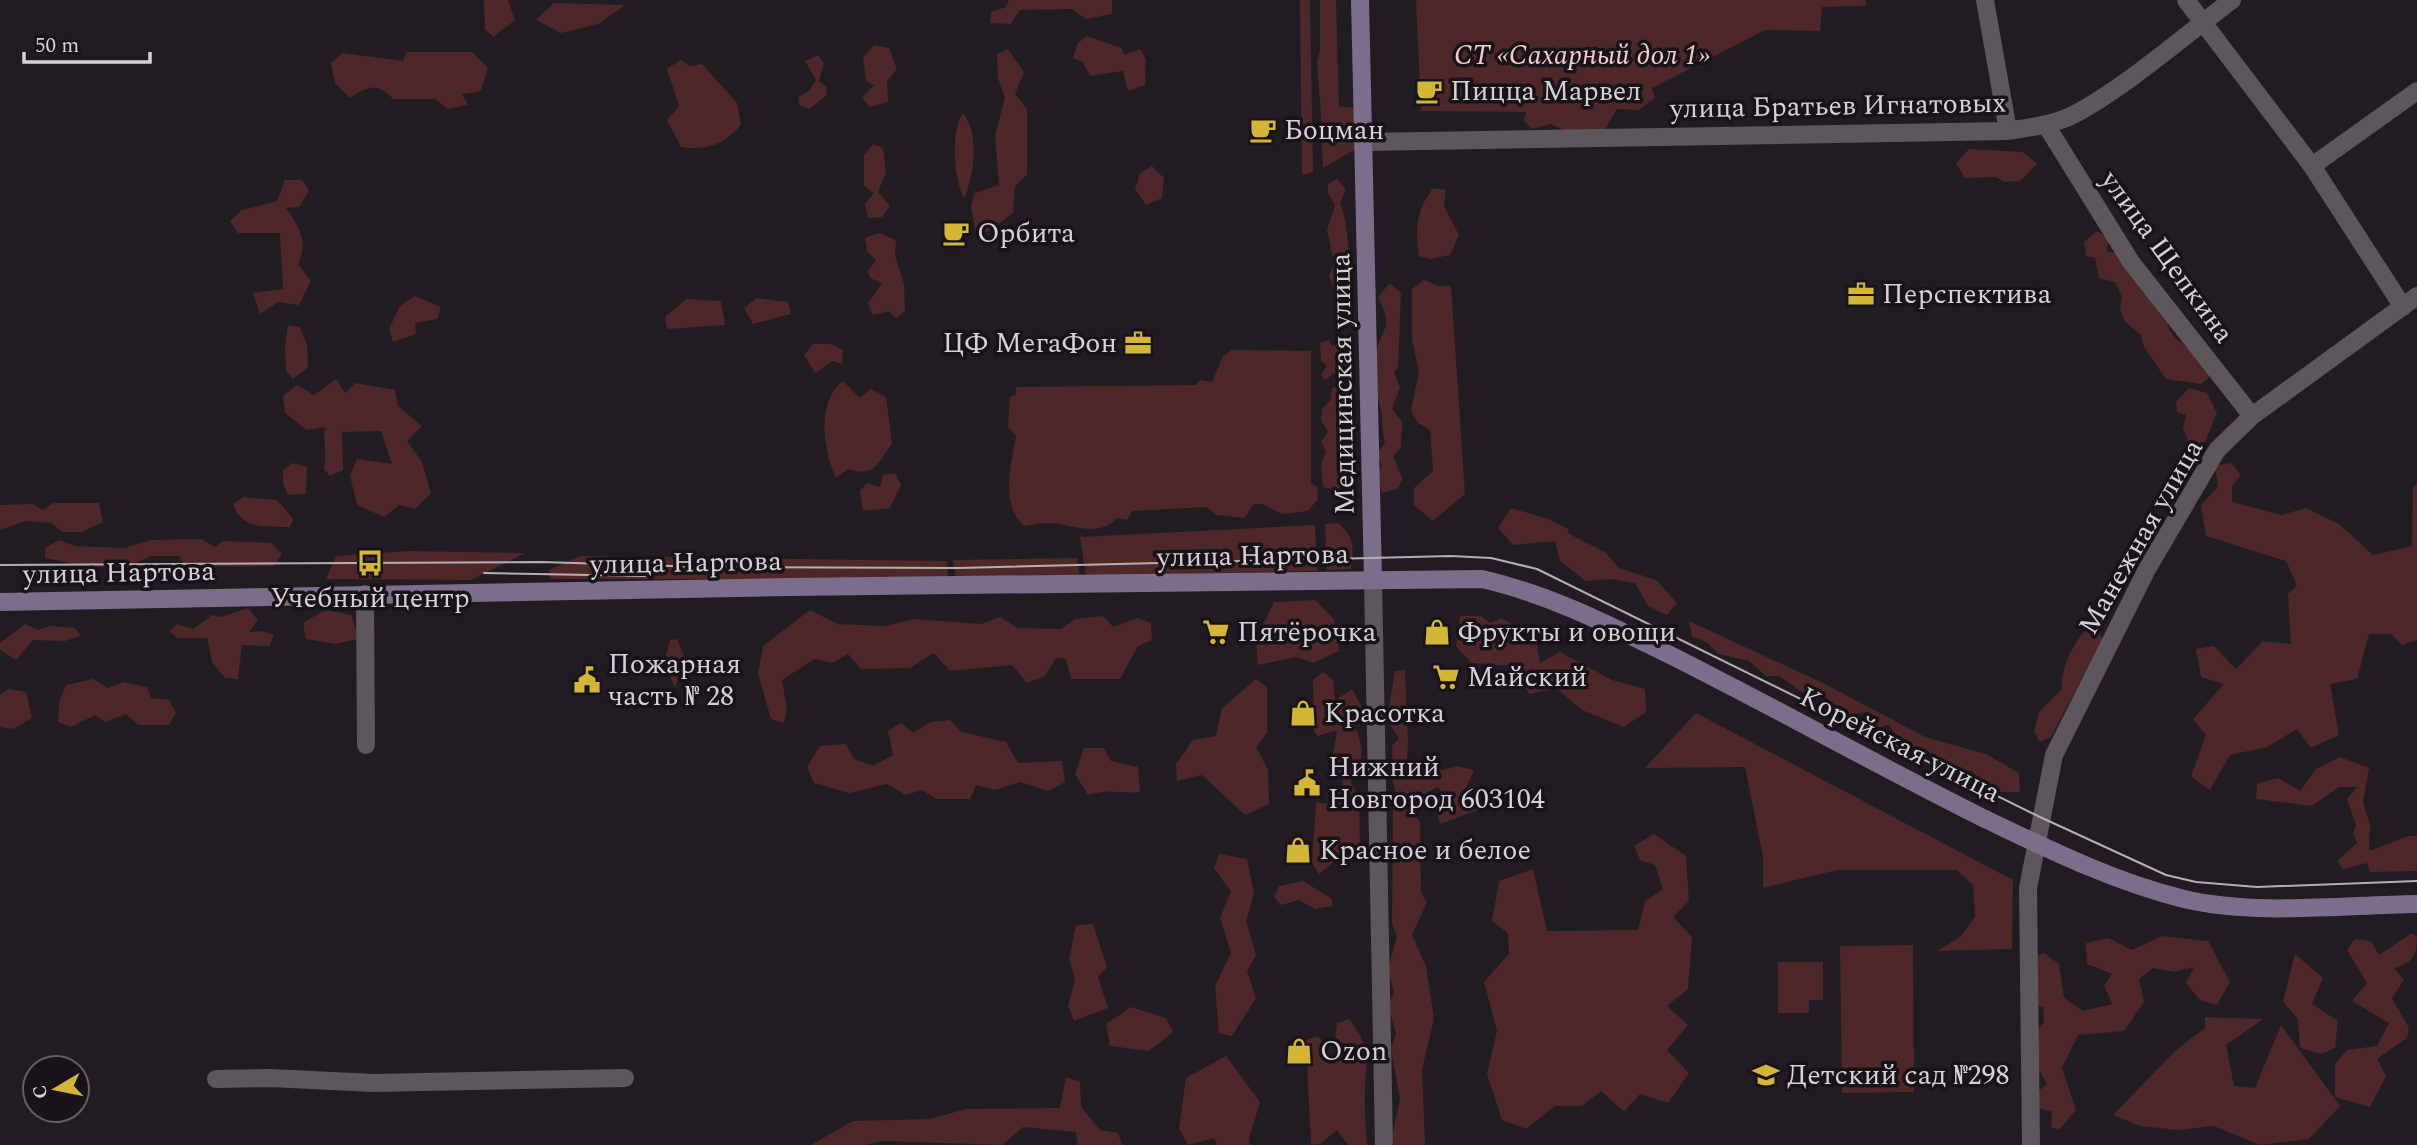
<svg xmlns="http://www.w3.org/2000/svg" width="2417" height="1145" viewBox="0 0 2417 1145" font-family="Spectral,serif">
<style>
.green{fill:#4e2728}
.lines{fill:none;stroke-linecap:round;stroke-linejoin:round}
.street{stroke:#5d575d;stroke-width:18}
.secondary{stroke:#7c6e8b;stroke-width:18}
.tram{stroke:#b3afb3;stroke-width:2}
.labels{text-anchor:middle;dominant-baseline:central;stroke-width:7;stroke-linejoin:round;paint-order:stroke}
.park-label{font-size:28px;font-style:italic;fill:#f5cac9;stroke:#181318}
.poi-label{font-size:28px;fill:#d5d2d5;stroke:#181318;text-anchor:start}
.street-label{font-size:28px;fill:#d5d2d5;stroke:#181318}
</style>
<rect width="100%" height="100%" fill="#211c21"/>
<!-- green -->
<path class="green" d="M484,0H508L515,20L493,37L485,29Z
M1009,0H1112V14L1086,19L1072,9L1020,10L1011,24L990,23L991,12L1006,7Z
M1300,0H1310L1313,172L1302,175Z
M1320,0H1336L1339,106L1355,108L1354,150L1323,168L1322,145L1318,136L1322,129L1317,61L1320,51Z
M1416,0H1866V6L1822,7L1820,31L1765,30L1652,88L1655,98L1639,110L1617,109L1603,132L1570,133L1551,124L1532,129L1524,121L1526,112L1421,111Z
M554,3L625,5L598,24L561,33L536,20Z
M1087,36L1121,48L1125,55L1140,49L1146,59L1145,85L1128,91L1123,71L1090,76L1083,62L1073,58L1078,43Z
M874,45L889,48L897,69L887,81L888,102L870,107L862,98L874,85L866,81L863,57Z
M1008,49L1024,72L1015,94L1027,109V175L1015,186L1013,213L987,232L975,231L971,205L975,193L999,185L995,135L1005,98L998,78L997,54Z
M407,52H472L488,68L481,91L462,94L468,105L448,109L435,99H393C376,82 369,86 350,98L335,83L331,63L343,53L403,61Z
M818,55L824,63L819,81L827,87L826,96L809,109L799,105L798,97L809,91L816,80L805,61Z
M681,60L690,66L702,64L737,103L741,125C724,144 707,151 681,147L667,120L679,106L667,69Z
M963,113C980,135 974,175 964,199C954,179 950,132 963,113Z
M873,144L883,148L886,172L878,192L890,206L882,217L868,218L865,204L874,193L864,186V155Z
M1969,149L2023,152L2037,164L2020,181L2004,182L1996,177L1965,178L1956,163Z
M1152,166L1164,178L1162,198L1146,205L1135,189L1140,173Z
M1337,179L1346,190L1340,203C1347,216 1352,267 1347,282C1346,288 1341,291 1335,293L1329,276L1334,263L1327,230L1335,205L1328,193V184Z
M285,180H302L309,191L299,207L286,208C299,226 309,242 298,264L311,281L299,305L278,302L260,314L253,293L283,289L280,233H238L230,221L242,210L277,201Z
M1433,188L1446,190L1444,206L1459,235L1450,255L1430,259L1419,256C1415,228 1416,211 1433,188Z
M2097,231L2109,239L2107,251L2120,254L2167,318C2168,338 2182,341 2193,353C2200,359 2205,369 2211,376L2201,384L2166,379L2144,347L2141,335L2125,322L2120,310L2122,297L2115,282L2099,278L2095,258L2086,256L2084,242Z
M879,233L896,240L895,255L904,284L905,311L896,318L889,311L873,315L868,303L882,283L870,278L868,271L876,260L867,251L865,238Z
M1424,280L1438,286H1451L1465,494L1433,521L1414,505V488L1433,471L1430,430L1418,423L1411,410L1419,372L1412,340V289Z
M1390,283L1401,293L1398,366L1394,373L1400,387L1392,409L1402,422L1401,448L1393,456L1403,479L1397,489L1381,493L1379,472L1382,465L1376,455L1385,443C1381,430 1383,418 1380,406C1375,388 1371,371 1376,352C1383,324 1394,330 1378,297Z
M415,296L441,307L437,319L415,323L416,334L393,342L389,329L400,306Z
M757,298L788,302L791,314L753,324L744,308Z
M686,299L721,301L725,325L667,329L665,317Z
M288,325L300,327L307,345L308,367L293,379L286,371L285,347Z
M1329,340L1332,346L1340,341L1347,348L1348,370L1341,378L1334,373L1325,380L1321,375L1327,366L1321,360L1320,343Z
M813,344H831L843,350L842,364L833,361L815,373L804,355Z
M1232,350L1311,351V483L1317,487L1318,499L1308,511L1282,514L1262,504H1254L1244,518L1217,515L1206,507L1132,511L1127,520L1117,518C1096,540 1069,522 1047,523C1040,523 1032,525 1024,526C1000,504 1011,466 1016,436L1008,427L1010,397L1016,394V387L1196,385L1200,380L1212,382L1223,356Z
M336,379L345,393L355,383L395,390L398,406L422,426L407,441L422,462L431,493L415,509L399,505L384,517L357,505L350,476L357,459L392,464L381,431L342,432L343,470L330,476L324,469C327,454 323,443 325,427L307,430L285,413L283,396L297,385L314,395Z
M843,381L860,398L871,389L886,397L892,444C877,463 875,478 848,469L836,478C823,451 816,401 843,381Z
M1342,385L1351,392L1350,483L1343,492L1323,487L1321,464L1326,451L1321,442L1328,432L1321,420L1322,409L1330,401L1332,388Z
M2189,388L2207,393L2217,413L2205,442L2190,446L2183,429L2186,415L2177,412L2176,402Z
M293,463L307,467L306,494L288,495L283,484V470Z
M2231,463L2241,475L2232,486V502L2282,515L2306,508L2339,524L2373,555L2412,546L2413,487L2417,484V640L2402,645L2391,634H2369L2357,679L2330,684L2339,735L2311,748L2297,729L2267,747L2230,755L2210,790L2191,776L2206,735L2193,719L2224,684L2201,677L2196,649L2214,646L2236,669L2263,641L2291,644L2288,594L2297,586L2286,561L2206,536L2201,505L2218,487L2215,466Z
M895,473L901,485L890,508L863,511L860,491L867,483L880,487L883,475Z
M243,497L277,500L293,519L290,527C267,526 241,530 233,504Z
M54,503H99L103,522L82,532H62L51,523L25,521L0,530V505L33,504L42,510Z
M1511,508L1548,519L1568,529L1569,534L1605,552L1619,568L1656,580L1677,603L1667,615L1648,606L1635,583L1611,579L1586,581L1560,561L1555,541L1513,545L1498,528Z
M1338,523C1355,537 1354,550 1351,569L1327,570L1325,524Z
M1315,525L1317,571L1086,576L1080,537Z
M202,539L214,547L224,541L271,543L282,554L273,566L186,567L179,556H151L127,567L86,566L45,558V548L59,540L75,546L124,548L151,540Z
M408,551L525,553L471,580L326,579L336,556Z
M580,556L947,561L948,579H550L549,570Z
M1077,558L1080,577L956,579L953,560Z
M1315,600L1334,619L1339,651L1313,663L1296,657L1258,665L1256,641L1274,602Z
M248,608L258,620L249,632L263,631L274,635L269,646L242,645L238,679L225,678L212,662L207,638H178L169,631L177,624L193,629L212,615L221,617Z
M325,610L352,615L358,639L335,644L306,639L303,623Z
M810,610L837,624L886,626L914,619L981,624L1000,617L1018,628L1061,629L1075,619L1103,616L1113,627L1137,618L1151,623L1152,640L1138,646L1120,679H1071L1066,659L1056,658L1045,676L1027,683L1012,665L950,671L934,653L910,668L861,669L848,654L832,663L814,659L782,680L787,709L784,723L771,719L758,674L763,646Z
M1460,616H1481L1490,623L1501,618L1516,626V636L1536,638L1540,663L1560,652L1612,680L1645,689L1646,712L1624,727L1582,710L1556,688L1529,694L1515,666L1471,663L1456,646Z
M1689,621L1825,684L1925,737L1986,754L2019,773L2020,792H2002L1976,780L1972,771C1944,773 1930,743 1903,746L1889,725L1871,729L1866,712L1848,715L1820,693L1805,694L1779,676H1766L1749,661L1719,654L1708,643L1692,636Z
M25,624L38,630L49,626L75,628L81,636L65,641L33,640L16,660L0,650V643Z
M2088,627L2100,632L2102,640L2051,737L2040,742L2034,732L2039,712L2062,689C2061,666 2073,644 2088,627Z
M677,639L685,659L675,688L664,663L670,640Z
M1405,670L1408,744L1405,780L1457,766L1474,770L1463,795L1481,800L1483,808L1440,824L1436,805L1447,799L1438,787L1406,803L1420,822L1421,892L1427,902L1412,935L1426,966L1434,1019L1422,1069L1425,1145H1394L1392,1136L1400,1099L1391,1049L1396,1034L1388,1005L1394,993L1388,969L1397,936L1392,924L1393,805L1398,800L1393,782L1392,746L1399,738L1387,720L1395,671Z
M1323,672L1333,680L1335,700L1352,689L1362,707L1355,727C1364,750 1365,761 1350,782L1359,797L1360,849L1350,863L1336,860L1319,874L1312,863L1316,802L1332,805L1343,783L1333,755L1337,730L1318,736L1314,731L1313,680Z
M93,679L108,688L123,682L147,687L151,698L169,700L176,713L169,725H138L126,714L105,722L95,715L71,727L58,722L59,703L66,685Z
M1256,679L1267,687V733L1256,747L1268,770L1269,804L1245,815L1202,775L1177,781L1176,764L1193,740L1216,736L1222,708Z
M9,689L26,692L32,718L13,729L0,727V695Z
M1696,713L2013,880L2012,949L1937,951L1960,937L1975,917L1973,885L1957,870H1837L1763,888V857L1745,767L1645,768Z
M950,720L962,732L1006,742L1018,763L1062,761L1065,782L1048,791L1020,782L995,790L976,785L970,799H936L922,790L906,795L887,784L849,793L814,783L807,767L820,746L846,744L854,759L873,766L893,755L888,731L901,723L913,733L931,722Z
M1084,748H1104L1111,761L1138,767L1140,792C1117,794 1112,788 1088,795L1075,774Z
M2340,757L2369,768L2363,803L2370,825L2369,851L2408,836H2417V871L2370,872L2367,863L2343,869L2337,861L2357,843L2353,834L2356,825L2347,799L2357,787H2339L2312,806L2256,799L2257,784L2278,778L2300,791L2316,769Z
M1654,834L1686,856L1689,901L1673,917L1692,937L1688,989L1667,1006L1688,1025L1667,1050L1689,1073L1668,1103L1640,1094L1624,1112L1601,1091L1582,1106H1555L1526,1129L1502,1120L1487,1074L1497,1031L1484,982L1509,954L1508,933L1492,921L1499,881L1533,869L1547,931L1638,930L1645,901L1663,889L1655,865L1640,860L1634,846Z
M1219,854L1247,859L1254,894L1246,921L1256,955L1247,971L1256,998L1232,1036L1219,1033L1215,986L1231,953L1220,917L1231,892L1214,868Z
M1303,881L1331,898L1333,906L1315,909L1299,900L1281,905L1274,897L1279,886Z
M1093,924L1107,967L1098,977L1108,1008L1074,1021L1068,1006L1075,979L1069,959L1076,925Z
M2412,933L2417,938C2417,956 2411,964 2394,968L2404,980L2392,998L2409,1028L2407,1038L2377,1059L2386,1076L2370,1107L2335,1097V1064L2347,1050L2377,1046L2389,1023L2352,1001L2367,983L2347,950L2355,939L2371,941L2379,955Z
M2162,936L2208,941L2230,982L2217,1005L2200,1000L2186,983L2194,967L2174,972L2153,968L2139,979L2144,1002L2124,1031L2078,1035L2062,1068L2076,1110L2059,1130L2051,1127L2052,1111L2035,1108L2036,1093L2047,1084L2035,1063L2033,1033L2044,1022L2043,1007L2032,1004L2025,960L2044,953L2059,964L2064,998L2083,1011L2112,1004L2104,985L2112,974L2087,964L2086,943L2108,938L2132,950Z
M1913,945L1914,1092L1842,1093L1840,946Z
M2295,954L2323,978L2312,1004L2338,1021L2335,1048L2321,1054L2300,1048L2298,1019L2283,1002Z
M1778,962H1823V1000H1809V1013H1778Z
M1131,1007L1166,1018L1173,1032L1149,1051L1110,1046L1106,1024Z
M2205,1017L2263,1019L2226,1045L2234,1086L2255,1088L2281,1025L2340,1106L2309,1139L2260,1145L2214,1126L2178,1130L2140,1126L2113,1115L2176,1050L2205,1028Z
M1349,1019C1373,1051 1366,1055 1365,1090C1364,1108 1366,1127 1367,1145H1348L1337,1130L1320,1144L1311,1145L1306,1040L1318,1036L1333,1058L1337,1023Z
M1226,1056L1260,1102L1249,1139L1250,1145H1217L1214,1138L1188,1145L1179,1128L1186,1078Z
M1066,1077L1080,1082L1081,1107L1100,1130L1118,1133L1122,1145H1078L1076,1132L1023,1127L1002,1145L884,1141L864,1145H811L853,1121L930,1119L966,1109L1060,1108Z"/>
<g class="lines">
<!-- street -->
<path class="street" d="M1985,0L2008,131
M2186,0L2312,166L2403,307
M2046,125L2131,262L2252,416
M1364,142L2008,131C2031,127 2054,125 2075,114C2127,86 2184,36 2232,0
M2312,166L2417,91
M1373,580L1384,1145
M365,594L366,745
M216,1079L270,1078L374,1083L625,1078
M2031,1145L2028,888L2054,755L2146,571L2217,450L2252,416L2417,296"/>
<!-- secondary -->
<path class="secondary" d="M1360,0L1373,580
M0,602L789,587L1482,579C1548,594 1607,624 1668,654C1774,707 1877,765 1983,818C2048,849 2114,882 2184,899C2256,916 2343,905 2417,904"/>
<!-- tram -->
<path class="tram" d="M0,565L541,562L705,567L959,568L1451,556L1491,558L1537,569L2040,817L2166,875L2196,882L2257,887L2417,881
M484,573L645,576"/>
</g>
<!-- icons -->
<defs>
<g id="cafe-bare" transform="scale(2.1)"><path d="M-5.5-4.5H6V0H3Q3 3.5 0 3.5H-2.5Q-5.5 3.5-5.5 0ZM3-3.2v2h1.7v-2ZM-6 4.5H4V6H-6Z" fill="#d3b635" stroke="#181318" stroke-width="2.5" paint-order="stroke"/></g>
<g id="office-bare" transform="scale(2.1)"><path d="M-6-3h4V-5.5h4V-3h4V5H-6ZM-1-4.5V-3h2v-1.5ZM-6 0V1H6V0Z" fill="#d3b635" stroke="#181318" stroke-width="2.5" paint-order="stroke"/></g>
<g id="bus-bare" transform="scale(2.1)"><path d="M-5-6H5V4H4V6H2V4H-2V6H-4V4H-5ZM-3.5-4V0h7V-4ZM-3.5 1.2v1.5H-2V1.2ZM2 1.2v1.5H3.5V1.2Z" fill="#d3b635" stroke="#181318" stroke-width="2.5" paint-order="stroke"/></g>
<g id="supermarket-bare" transform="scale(2.1)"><path d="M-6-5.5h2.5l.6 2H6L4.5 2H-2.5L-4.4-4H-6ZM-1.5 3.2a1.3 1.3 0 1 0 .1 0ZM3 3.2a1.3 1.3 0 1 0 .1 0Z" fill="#d3b635" stroke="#181318" stroke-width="2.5" paint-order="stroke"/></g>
<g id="shop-bare" transform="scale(2.1)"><path d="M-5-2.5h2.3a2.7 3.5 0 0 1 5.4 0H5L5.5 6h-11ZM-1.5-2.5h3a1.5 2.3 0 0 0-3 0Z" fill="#d3b635" stroke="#181318" stroke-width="2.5" paint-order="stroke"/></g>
<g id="civic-bare" transform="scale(2.1)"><path d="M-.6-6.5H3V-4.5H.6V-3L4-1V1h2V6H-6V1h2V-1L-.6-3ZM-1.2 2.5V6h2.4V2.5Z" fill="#d3b635" stroke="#181318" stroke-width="2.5" paint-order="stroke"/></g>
<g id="school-bare" transform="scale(2.1)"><path d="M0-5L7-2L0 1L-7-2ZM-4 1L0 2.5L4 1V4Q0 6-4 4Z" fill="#d3b635" stroke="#181318" stroke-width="2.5" paint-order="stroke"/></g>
</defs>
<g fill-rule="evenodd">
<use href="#cafe-bare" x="1429" y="91"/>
<use href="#cafe-bare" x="1263" y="130"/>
<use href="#cafe-bare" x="956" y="233"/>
<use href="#office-bare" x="1861" y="294"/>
<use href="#office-bare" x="1138" y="343"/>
<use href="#bus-bare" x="370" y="563"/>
<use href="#supermarket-bare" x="1216" y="632"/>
<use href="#shop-bare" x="1437" y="632"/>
<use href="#supermarket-bare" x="1446" y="677"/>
<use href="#civic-bare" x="587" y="680"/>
<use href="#shop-bare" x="1303" y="713"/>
<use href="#civic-bare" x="1307" y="783"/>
<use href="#shop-bare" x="1298" y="850"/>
<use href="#shop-bare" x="1299" y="1051"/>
<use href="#school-bare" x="1766" y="1075"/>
</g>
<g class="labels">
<!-- park labels -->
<g class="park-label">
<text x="1582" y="55">СТ «Сахарный дол 1»</text>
</g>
<!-- poi labels -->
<g class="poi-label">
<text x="1450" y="91">Пицца Марвел</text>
<text x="1284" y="130">Боцман</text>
<text x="977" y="233">Орбита</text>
<text x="1882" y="294">Перспектива</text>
<text x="1117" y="343" text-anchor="end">ЦФ МегаФон</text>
<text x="370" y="598" text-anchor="middle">Учебный центр</text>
<text x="1237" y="632">Пятёрочка</text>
<text x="1458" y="632">Фрукты и овощи</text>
<text x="608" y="664">Пожарная<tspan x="608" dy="32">часть № 28</tspan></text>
<text x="1467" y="677">Майский</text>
<text x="1324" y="713">Красотка</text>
<text x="1328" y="767">Нижний<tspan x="1328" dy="32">Новгород 603104</tspan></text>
<text x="1319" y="850">Красное и белое</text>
<text x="1320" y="1051">Ozon</text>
<text x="1787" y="1075">Детский сад №298</text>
</g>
<!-- street labels -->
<g class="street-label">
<text transform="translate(1838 106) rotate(-1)">улица Братьев Игнатовых</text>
<text transform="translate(2167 257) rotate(54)">улица Щепкина</text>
<text transform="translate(1343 384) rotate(-91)">Медицинская улица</text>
<text transform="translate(2141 537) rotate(-60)">Манежная улица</text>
<text transform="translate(1253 556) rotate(-1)">улица Нартова</text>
<text transform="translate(686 563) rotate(-1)">улица Нартова</text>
<text transform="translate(119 573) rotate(-1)">улица Нартова</text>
<text transform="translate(1900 745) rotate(27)">Корейская улица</text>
</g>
</g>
<!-- north arrow -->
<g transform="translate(56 1089) rotate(260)"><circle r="33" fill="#181318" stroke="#645f64" stroke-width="2"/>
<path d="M0-5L12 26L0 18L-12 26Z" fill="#d3b635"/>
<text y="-10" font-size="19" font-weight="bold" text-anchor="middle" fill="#d5d2d5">С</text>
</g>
<!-- scale -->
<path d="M24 52v10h126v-10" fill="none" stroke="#d5d2d5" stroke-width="3.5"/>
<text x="35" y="52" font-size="21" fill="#d5d2d5" stroke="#181318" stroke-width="5" paint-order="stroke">50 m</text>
</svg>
